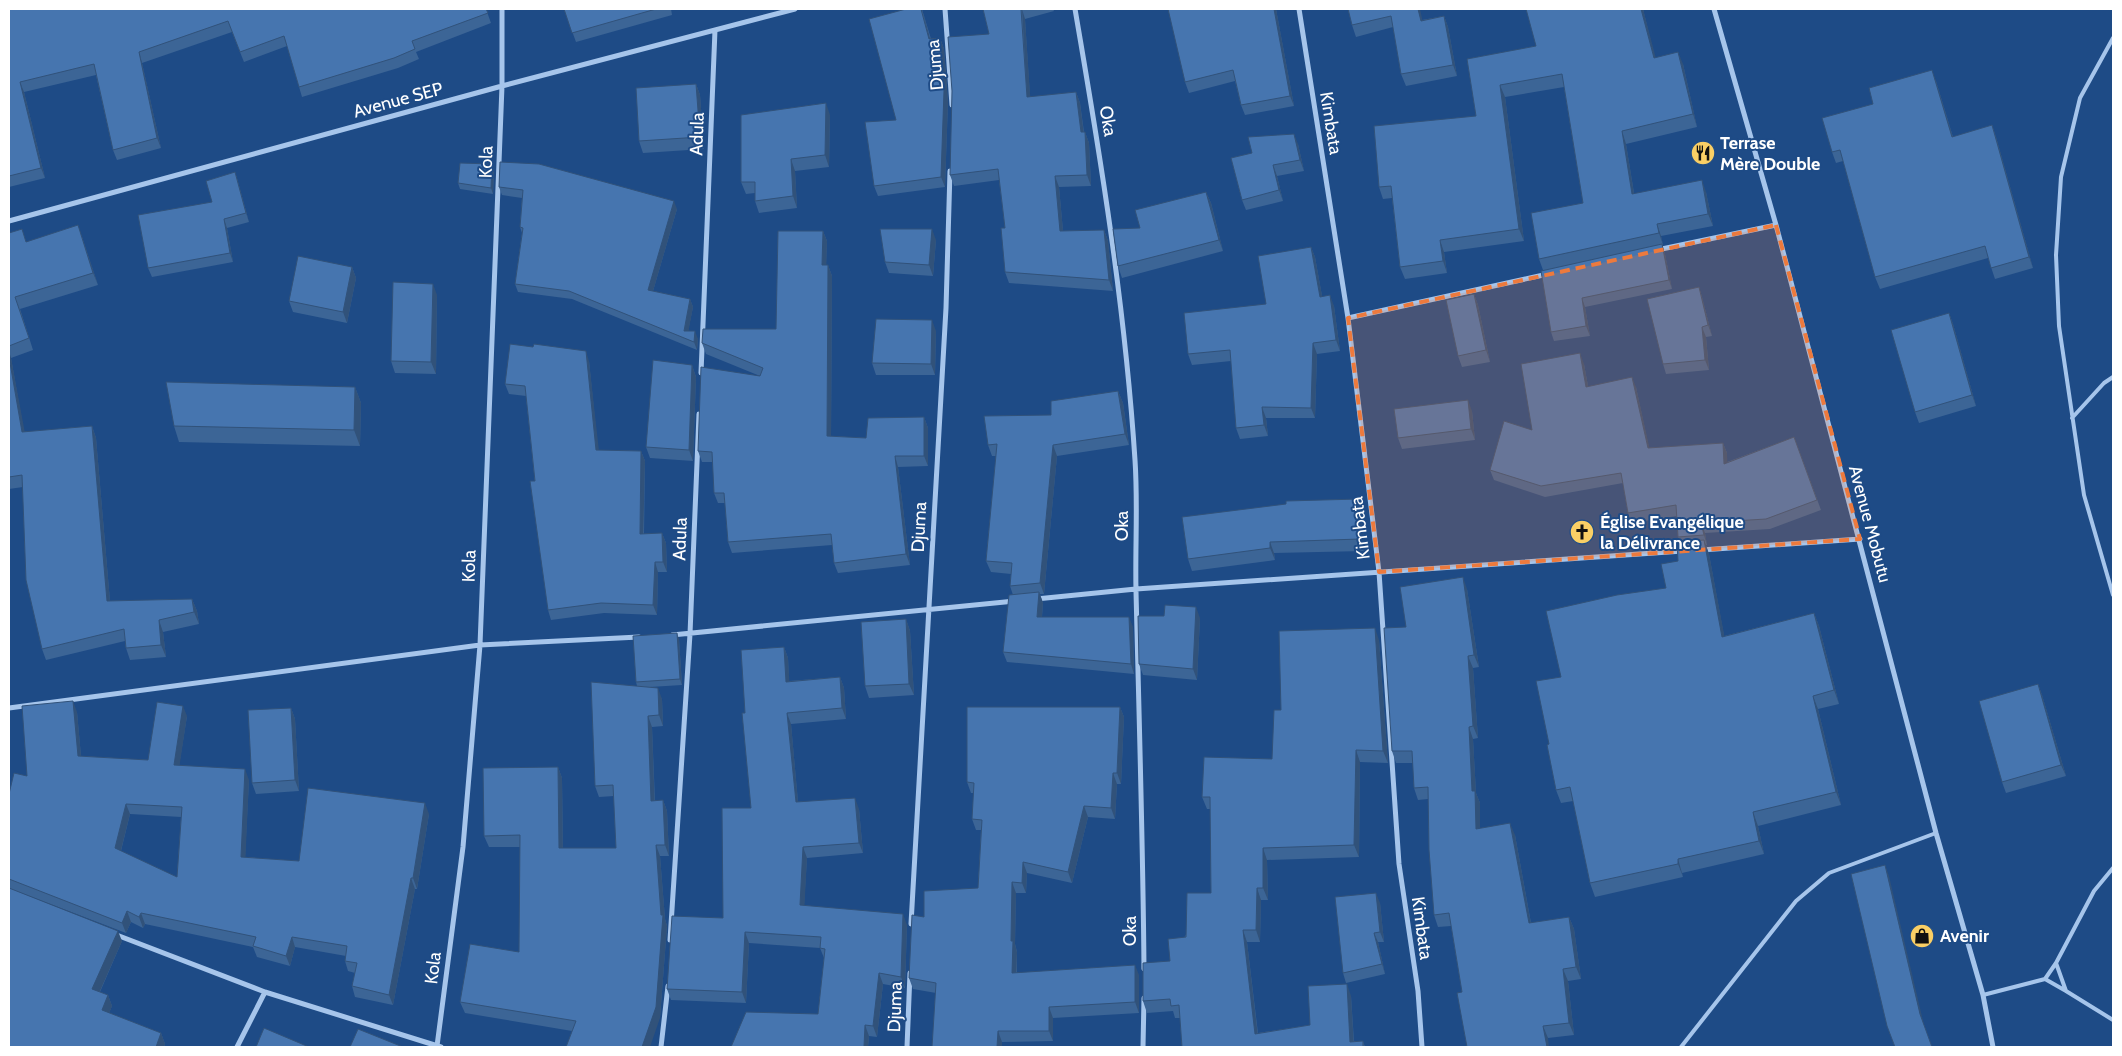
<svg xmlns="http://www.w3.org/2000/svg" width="2122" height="1056" viewBox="0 0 2122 1056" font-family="Cabin,sans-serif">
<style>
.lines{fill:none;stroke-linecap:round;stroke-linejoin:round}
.service{stroke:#a6c5eb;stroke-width:4}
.minor{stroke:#a6c5eb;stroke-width:5}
.wall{fill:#3c6596;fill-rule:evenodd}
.shaded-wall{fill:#31527a}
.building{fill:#4675af;stroke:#31527a;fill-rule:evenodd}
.marked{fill:#ed7a3d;fill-opacity:0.2;stroke:#ed7a3d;stroke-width:4;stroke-dasharray:10 6;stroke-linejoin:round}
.labels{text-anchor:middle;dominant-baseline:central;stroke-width:4;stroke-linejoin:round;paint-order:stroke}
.street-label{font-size:18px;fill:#fff;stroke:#1e4b86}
.poi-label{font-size:18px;font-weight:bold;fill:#fff;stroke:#1e4b86;text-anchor:start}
</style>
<rect width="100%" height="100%" fill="#1e4b86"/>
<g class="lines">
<!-- service -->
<path class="service" d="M2113,38L2080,98L2061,177L2056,255L2059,326L2084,495L2113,595
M2072,418L2104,383L2113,377
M2113,868L2094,891L2056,963L2066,991L2113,1020
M2045,979L2066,991
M1983,995L2045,979L2056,963
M1681,1047L1796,901L1829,873L1936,833"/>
<!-- minor -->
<path class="minor" d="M945,9L952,105
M1075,9C1101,160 1125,307 1135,460C1138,504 1135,548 1136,591C1139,717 1143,843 1144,969
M1299,9L1348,318L1379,572L1399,864L1418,991L1422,1047
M1714,9L1776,225L1936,833L1983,995L1993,1047
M9,221L502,86L795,9
M1657,250L1776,225
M1348,318L1548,274
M701,373L715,30
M1701,550L1860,539
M1036,599L1136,589L1683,551
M672,635L1015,601
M9,708L480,645L639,637
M911,924L946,308L950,171
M114,934L265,992L441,1047
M670,940L690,634L699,414
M437,1046L463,847L480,645L502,86V9
M237,1047L265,992
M661,1047L668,986
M907,1047L910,973
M1143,1047L1144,998"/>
</g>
<!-- wall -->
<path class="wall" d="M9,9H486L491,23L416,52L419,59L398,68L302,97L287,46L244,62L232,32L142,63L161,148L117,160L113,150L96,75L24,92L45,178L9,187Z
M564,9H671L672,15L576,42Z
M922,9L931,39L940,38L944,49L948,102L945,187L878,196L874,186L896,120Z
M983,9H1053L1054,11L1025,19L1030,97L1076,92L1080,103L1084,132H1085L1089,143L1091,186L1059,187L1063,231L1104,230L1108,241L1113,291L1009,283L1005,272V228L999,180L954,186L950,175L989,34Z
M1276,9L1294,106L1245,115L1241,105L1235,81L1189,93L1185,82Z
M1348,9L1422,20L1444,16L1448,27L1457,76L1406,86L1401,74L1393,27L1356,37L1352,25Z
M1643,9L1655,58L1683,64L1697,127L1626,144L1634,193L1706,192L1713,226L1661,236L1663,245H1662L1665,254L1672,289L1585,307L1590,336L1554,341L1551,332L1543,270L1539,259L1583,203L1564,87L1505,97L1524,241L1444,252L1447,273L1405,279L1400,267L1392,198L1383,199L1379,187L1476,116L1467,59L1536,46Z
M1936,81L1953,137L1992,125L1996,137L2033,268L1995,279L1988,258L1880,289L1875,277L1843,161L1836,163L1832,152L1873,104Z
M696,84L700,95L704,149L643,153L639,141Z
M830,115L829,167L795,171L797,208L759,213L755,201V193L746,194L741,182Z
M1298,144L1304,171L1277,176L1283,201L1246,210L1242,200L1231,158Z
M492,164L494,170L493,194L460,189L458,183Z
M235,172L238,182L249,222L227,228L233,262L152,277L148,268L212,202Z
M499,187L677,209L653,291L690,299L693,307L688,331L698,339L697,350L572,299L518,292L515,284L522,233L520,227L522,198L502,195Z
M1206,192L1211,203L1223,251L1122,278L1118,266L1140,228Z
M823,231L827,241L826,265H828L832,276L831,436L866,438L924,417L928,428V466L898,467L910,565L838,573L834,563L832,545L732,553L728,542L725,503H718L714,493L713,462H702L698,451L760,376L706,354L702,343L776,329Z
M9,233L27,242L82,237L98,285L20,309L33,350L11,358L24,432L92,426L96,438L110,601L192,599L197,611L199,624L163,632L166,657L130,660L126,648L125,641L46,660L42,649L23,487L9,489Z
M936,240L933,276L889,273L885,262Z
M1311,247L1315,257L1322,296L1334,306L1340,351L1317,354L1315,418H1266L1268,436L1240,439L1236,428L1231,361L1192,365L1188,354L1266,304Z
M352,267L356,278L347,323L293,312L289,301Z
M1699,287L1702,297L1712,336L1706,337L1709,370L1666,374L1663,364Z
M1474,294L1478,305L1490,362L1462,367L1458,356Z
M437,295L436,374L395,373L391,361Z
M1949,313L1953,324L1976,406L1919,423L1915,412Z
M936,331L935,375H876L872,363Z
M589,361L598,450L641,451L645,461L644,534L662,533L666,543L667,572H658L657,615L604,613L551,620L548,610L526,396L509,394L505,384Z
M1584,364L1588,386L1636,387L1649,448L1723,443L1727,453V462L1794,437L1821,510L1770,529L1705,533L1707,545H1706L1709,554L1724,636L1814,613L1819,626L1839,704L1818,709L1841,805L1758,826L1764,854L1682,873L1683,877L1595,897L1590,883L1573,801L1561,803L1556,790L1549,744L1561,677L1666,588L1678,561L1680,542L1678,537L1677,516L1631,523L1628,513L1623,483L1545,497L1494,480L1490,470L1532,430Z
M692,365L696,377L693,461L650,458L646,447Z
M355,387L361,403L360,446L179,442L174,426Z
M1118,391L1123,403L1129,445L1057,456L1044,594H1040L1043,603L1042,617L1133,627L1134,674L1007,662L1003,652L1013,595L1010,586L1011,574L991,572L986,561L996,456H992L988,445L1051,415Z
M1472,411L1475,440L1402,449L1398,438Z
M1363,510L1364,551L1274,553L1275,560L1192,571L1188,559Z
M1467,589L1479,667L1473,668L1478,738L1473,739L1476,793L1480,803V828L1515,835L1531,923L1569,917L1574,929L1581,979L1568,981L1574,1035L1548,1038L1462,992L1451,926L1438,927L1434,915L1428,799L1418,800L1414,788L1413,763H1396L1392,751L1406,627Z
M1164,616L1200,618L1197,680L1143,675L1139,664Z
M906,619L910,631L914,695L869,698L865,686Z
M679,639L682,685L650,687L662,699L663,726L652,727L655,801L663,800L667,811L669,856H660L665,919L667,926L660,1018L572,1031L465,1013L460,1002L519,952L520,847H489L484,836L558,767L562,778L563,848H616L614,796L599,797L595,786L637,686L636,682Z
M1379,640L1388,763L1360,762L1359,857L1267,860L1268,900H1261L1260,942H1247L1258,1033L1310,1025L1351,996L1354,1041H1363L1365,1047H1182L1180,1018H1175L1173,1011L1147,1013L1143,1001L1170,961L1211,893L1210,809H1207L1202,797L1272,759L1281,710Z
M784,647L788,658L789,681L840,677L844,688L846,719L791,724L798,802L859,809L863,853L807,858L804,905L907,925L905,988L883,984L877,1037L869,1036L868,1047H731L818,1014L824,958L820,948L749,943L746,1003L671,1000L667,989L723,918L751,808L745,713Z
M2038,684L2042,695L2066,776L2006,793L2002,782Z
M1120,707L1124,717L1121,784H1117L1115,819L1088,817L1072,883L1027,873L1026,893H1016L1015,944L1017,952V973L1139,975V1013L1053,1018V1041L1002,1042V1047H932L936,993L913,989L909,978L924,917L978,888L981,830H976L972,819L974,793H971L967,782Z
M291,708L295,719L299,791L256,794L252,783Z
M77,712L81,756L148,760L187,716L179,766L249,780L245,857L299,861L429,814L417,889H415L393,1005L355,997L352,986L355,973L348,971L345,961L346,956L295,947L290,966L257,957L253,947L145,924L143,928L131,922L126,933L11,889L122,941L100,992L108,995L112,1006L109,1013L161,1033L165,1044L164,1047H9V794L27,776ZM130,814L181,817L177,877L121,851Z
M1380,903L1384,942H1378L1385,974L1346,983L1343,973Z"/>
<!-- shaded-wall -->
<path class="shaded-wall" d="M922,9L924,16L933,50L929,39Z
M1022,9L1025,19L1031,108L1027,97Z
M1274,9H1276L1294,106L1290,96Z
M1418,9H1420L1425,32L1421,21Z
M1641,9H1643L1659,70L1654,58Z
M1444,16L1448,27L1457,76L1453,65Z
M940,38L944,49L948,102L945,187L941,177Z
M139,52L142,63L161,148L157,138Z
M1678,52L1683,64L1697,127L1693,114Z
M1932,70L1936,81L1956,148L1952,137Z
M20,82L24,92L45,178L41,168Z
M696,84L700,95L704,149L700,137Z
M1500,85L1505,97L1524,241L1519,229Z
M1076,92L1080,103L1085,143L1081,132Z
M826,103L830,115L829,167L825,155Z
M1992,125L1996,137L2033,268L2029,257Z
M1622,131L1626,144L1636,206L1632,194Z
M1085,132L1089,143L1091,186L1087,175Z
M1294,134L1298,144L1304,171L1300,160Z
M791,159L795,171L797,208L793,196Z
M492,164L494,170L493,194L491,188Z
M1273,165L1277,176L1283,201L1279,190Z
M235,172L238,182L249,222L246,213Z
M1055,176L1059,187L1064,242L1060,231Z
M1702,180L1706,192L1713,226L1708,214Z
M1206,192L1211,203L1223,251L1219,240Z
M674,201L677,209L651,298L648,290Z
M224,219L227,228L233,262L230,253Z
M1657,224L1661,236L1663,245L1659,233Z
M78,225L98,285L93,273Z
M932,229L936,240L933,276L929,265Z
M1104,230L1108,241L1113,291L1109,280Z
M823,231L827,241L826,276L822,265Z
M1440,240L1444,252L1447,273L1443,261Z
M1662,244L1665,254L1672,289L1669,280Z
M1311,247L1315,257L1324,307L1320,297Z
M828,265L832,276L831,447L827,436Z
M352,267L356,278L347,323L343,312Z
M433,284L437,295L436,374L431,362Z
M1699,287L1702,297L1712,336L1708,325Z
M1474,294L1478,305L1490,362L1486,350Z
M1330,295L1334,306L1340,351L1336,340Z
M1582,298L1585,307L1590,336L1586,326Z
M690,299L693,307L687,339L684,331Z
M1949,313L1953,324L1976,406L1972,395Z
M932,320L936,331L935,375L931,364Z
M1702,327L1706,337L1709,370L1705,360Z
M695,331L698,339L697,350L694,342Z
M1313,343L1317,354L1315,418L1311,408Z
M9,351L11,358L27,444L22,432L9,357Z
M586,351L589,361L600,460L596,450Z
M1580,353L1584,364L1590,397L1586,387Z
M692,365L696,377L693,461L689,450Z
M1632,377L1636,387L1652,459L1648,448Z
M355,387L361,403L360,446L354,430Z
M1118,391L1123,403L1129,445L1125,434Z
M1468,400L1472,411L1475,440L1471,429Z
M1262,407L1266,418L1268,436L1264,425Z
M924,417L928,428V466L924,456Z
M92,426L96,438L111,613L107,601Z
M1723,443L1727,453L1728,474L1724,464Z
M1053,445L1057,456L1044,594L1040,583Z
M641,451L645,461L643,544L640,534Z
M895,456L898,467L910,565L906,554Z
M1359,499L1363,510L1364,551L1360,539Z
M1701,523L1705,533L1707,545L1704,535Z
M662,533L666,543L667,572L663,562Z
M1704,540L1709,554L1727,650L1722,637Z
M1270,542L1274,553L1275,560L1270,548Z
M655,562L658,572L657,615L653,605Z
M1463,577L1467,589L1479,667L1474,655Z
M1039,592L1043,603L1041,627L1037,617Z
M192,599L197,611L199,624L194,612Z
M1196,607L1200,618L1197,680L1193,669Z
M1814,613L1819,626L1839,704L1834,690Z
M1129,617L1133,627L1134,674L1131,664Z
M906,619L910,631L914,695L909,684Z
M159,620L163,632L166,657L161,645Z
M1375,628L1379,640L1388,763L1383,751Z
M677,633L679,639L682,685L680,679Z
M784,647L788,658L790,692L786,682Z
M1468,656L1473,668L1478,738L1473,726Z
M840,677L844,688L846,719L842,708Z
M2038,684L2042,695L2066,776L2061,765Z
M658,688L662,699L663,726L659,715Z
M1813,696L1818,709L1841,805L1836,792Z
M73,701L77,712L82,767L78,756Z
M183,706L187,716L178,776L174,765Z
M1120,707L1124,717L1121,784L1117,773Z
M291,708L295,719L299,791L295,780Z
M787,713L791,724L799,813L796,802Z
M648,716L652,727L655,812L651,801Z
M1469,727L1473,739L1476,793L1480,803V841L1476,829L1472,791Z
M1356,750L1360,762L1359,857L1354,845Z
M558,767L562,778L563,859L559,848Z
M245,769L249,780L245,868L241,857Z
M1113,773L1117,784L1115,819L1111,808Z
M855,798L859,809L863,853L859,843Z
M663,800L667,811L669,856L665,845Z
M425,803L429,814L417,889L413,878Z
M126,804L130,814L119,858L115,848Z
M1084,806L1088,817L1072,883L1068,872Z
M1753,812L1758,826L1764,854L1759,841Z
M1510,823L1515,835L1533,935L1529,923Z
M656,845L660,856L665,919L667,926L660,1018L650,1047H642L661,915Z
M803,847L807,858L804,915L800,905Z
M1263,848L1267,860L1268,900L1263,888Z
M1678,859L1682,873L1683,877L1678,864Z
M1023,862L1027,873L1026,893L1022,883Z
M1885,865L1889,876L1924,1025L1920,1014Z
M411,878L415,889L393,1005L389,995Z
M1012,882L1016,893L1015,944L1017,952L1016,984L1012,973L1011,941Z
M1257,888L1261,900L1260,942L1256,930Z
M1376,893L1380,903L1384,942L1380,932Z
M127,911L131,922L126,933L122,923Z
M141,913L145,924L143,928L139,917Z
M903,914L907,925L905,988L901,977Z
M1569,917L1574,929L1581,979L1576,967Z
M1243,930L1247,942L1259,1045L1255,1034Z
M118,931L122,941L96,1000L92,989Z
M745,932L749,943L746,1003L742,992Z
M1374,933L1378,942L1385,974L1382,964Z
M292,937L295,947L290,966L286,956Z
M1135,965L1139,975V1013L1135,1002Z
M1563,969L1568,981L1574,1035L1569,1023Z
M879,973L883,984L877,1037L873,1026Z
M1347,984L1351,996L1354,1047L1350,1042Z
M108,995L112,1006L106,1021L102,1010Z
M1049,1007L1053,1018V1041L1049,1031Z
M865,1025L869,1036L868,1047H864Z
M1543,1026L1548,1038L1549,1047H1547Z
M998,1031L1002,1042V1047H997Z
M161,1033L165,1044L164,1047H156Z"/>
<!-- building -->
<path class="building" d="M9,9H486L488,13L412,41L415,49L394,58L299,87L284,36L240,52L228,21L139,52L157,138L113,150L94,64L20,82L41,168L9,176Z
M564,9H656L572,33Z
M906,9H921L929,39L940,38L944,91L941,177L874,186L865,122L896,120L869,19Z
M983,9H1021L1027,97L1076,92L1081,132H1085L1087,175L1055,176L1060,231L1104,230L1109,280L1005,272L1001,228H1005L998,169L950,175L952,91L948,37L989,34Z
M1168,9H1274L1290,96L1241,105L1233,70L1185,82Z
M1348,9H1418L1421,21L1444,16L1453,65L1401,74L1391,16L1352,25Z
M1526,9H1641L1654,58L1678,52L1693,114L1622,131L1632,194L1702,180L1708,214L1657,224L1659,233L1539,259L1531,213L1583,203L1562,74L1500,85L1519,229L1440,240L1443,261L1400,267L1391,186L1379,187L1374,126L1476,116L1467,59L1536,46Z
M1932,70L1952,137L1992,125L2029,257L1991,268L1985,246L1875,277L1840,150L1832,152L1822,118L1873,104L1869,88Z
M696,84L700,137L639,141L636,88Z
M826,103L825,155L791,159L793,196L755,201V182H741V115Z
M1294,134L1300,160L1273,165L1279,190L1242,200L1231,158L1252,153L1248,137Z
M500,162L539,164L674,201L648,290L690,299L684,331H695L694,342L569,291L515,284L523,228L520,227L523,190L499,187Z
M460,163L492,164L491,188L458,183Z
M235,172L246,213L224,219L230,253L148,268L138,215L212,202L206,181Z
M1206,192L1219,240L1118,266L1113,229L1140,228L1135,210Z
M78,225L93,273L15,297L29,338L9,346V233L22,229L26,242Z
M880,229H932L929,265L885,262Z
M778,231H823L822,265H828L827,436L866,438L868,418L924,417V456H895L906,554L834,563L831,534L728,542L724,493H714L712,452L698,451L701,367L760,376L763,368L702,343L703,329H776Z
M1662,244L1669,280L1582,298L1586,326L1551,332L1541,271Z
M1311,247L1320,297L1330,295L1336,340L1313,343L1311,408L1262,407L1264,425L1236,428L1230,350L1188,354L1184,313L1266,304L1258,256Z
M298,256L352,267L343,312L289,301Z
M393,282L433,284L431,362L391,361Z
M1699,287L1708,325L1702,327L1705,360L1663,364L1647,299Z
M1474,294L1486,350L1458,356L1446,300Z
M1949,313L1972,395L1915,412L1891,330Z
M876,319L932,320L931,364L872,363Z
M510,344L533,347L534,344L586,351L596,450L641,451L640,534L662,533L663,562H655L653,605L601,603L548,610L530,481H535L525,386L505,384Z
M1580,353L1586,387L1632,377L1648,448L1723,443L1724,464L1794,437L1817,500L1766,519L1701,523L1704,535L1678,537L1676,505L1628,513L1621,473L1541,486L1490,470L1504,421L1532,430L1521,364Z
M9,357L22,432L92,426L107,601L192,599L194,612L159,620L161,645L126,648L124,629L42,649L26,580L22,475L9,477Z
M653,360L692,365L689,450L646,447Z
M166,382L355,387L354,430L174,426Z
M1118,391L1125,434L1053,445L1040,583L1010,586L1012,563L986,561L997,444L988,445L984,416L1051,415V401Z
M1468,400L1471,429L1398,438L1394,409Z
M1359,499L1360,539L1270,542V548L1188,559L1182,517L1286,504V501Z
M1704,540L1722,637L1814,613L1834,690L1813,696L1836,792L1753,812L1759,841L1678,859V864L1590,883L1570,787L1556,790L1547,745L1549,744L1536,681L1561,677L1546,611L1617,595L1666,588L1661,564L1678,561L1677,542Z
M1463,577L1474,655L1468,656L1473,726L1469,727L1472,791H1475L1476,829L1510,823L1529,923L1569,917L1576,967L1563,969L1569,1023L1543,1026L1547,1047H1467L1457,993L1462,992L1449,913L1434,915L1429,850L1428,787L1414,788L1412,751H1392L1384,628L1406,627L1400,587Z
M1039,592L1037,617H1129L1131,664L1003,652L1009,595Z
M1165,605L1196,607L1193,669L1139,664L1138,616H1164Z
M906,619L909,684L865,686L861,622Z
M1375,628L1383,751L1356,750L1354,845L1263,848V888H1257L1256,930H1243L1255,1034L1310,1025L1308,986L1347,984L1350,1042L1363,1041V1047H1182L1179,1005L1171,1006L1170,999L1143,1001V963L1170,961L1168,939L1186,937L1187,893H1211L1210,797H1202L1204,757L1272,759L1274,710H1281L1279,631Z
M677,633L680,679L636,682L633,636Z
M784,647L786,682L840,677L842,708L787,713L796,802L855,798L859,843L803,847L800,905L903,914L901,977L879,973L873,1026L865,1025L864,1047H731L746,1012L818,1014L825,949L820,948L821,937L745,932L742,992L667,989L672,916L723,918L722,808H751L742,713H745L741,650Z
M591,682L658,688L659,715L648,716L651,801L663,800L665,845H656L661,915H663L656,1007L642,1047H566L576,1021L460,1002L470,944L519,952L520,835L484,836L483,768L558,767L559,848H616L613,785L595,786Z
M2038,684L2061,765L2002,782L1979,701Z
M73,701L78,756L148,760L157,702L183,706L174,765L245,769L241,857L299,861L308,788L425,803L413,878H411L389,995L352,986L357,963L345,961L347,946L292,937L286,956L253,946L256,937L141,913L139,917L127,911L122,923L9,879V794L14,773L27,776L22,706ZM126,804L182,807L177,877L115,848Z
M967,707H1120L1117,773H1113L1111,808L1084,806L1068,872L1023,862L1022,883L1012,882L1011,941H1013L1012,973L1135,965V1002L1049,1007V1031H998L997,1047H932L936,983L909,978L912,915L924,917V891L978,888L982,820L972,819L974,783L967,782Z
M291,708L295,780L252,783L248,710Z
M1885,865L1920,1014L1932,1047H1895L1887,1026L1851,874Z
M9,888L118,931L92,989L108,995L102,1010L161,1033L156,1047H9Z
M1376,893L1380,932L1374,933L1382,964L1343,973L1335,897Z
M264,1028L309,1047H256Z
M358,1029L403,1047H350Z"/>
<!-- marked area -->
<path class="marked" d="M1776,225L1860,539L1379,572L1348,318Z"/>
<!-- icons -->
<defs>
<g id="restaurant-disc" transform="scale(1.25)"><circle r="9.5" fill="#facf65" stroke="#1e4b86"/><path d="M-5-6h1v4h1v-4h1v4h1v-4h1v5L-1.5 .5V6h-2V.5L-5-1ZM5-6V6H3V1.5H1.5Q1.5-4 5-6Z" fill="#111"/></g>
<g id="church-disc" transform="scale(1.25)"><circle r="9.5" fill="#facf65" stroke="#1e4b86"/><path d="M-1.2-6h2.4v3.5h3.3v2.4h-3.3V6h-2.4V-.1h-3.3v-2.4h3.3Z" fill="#111"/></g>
<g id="shop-disc" transform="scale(1.25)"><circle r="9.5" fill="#facf65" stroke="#1e4b86"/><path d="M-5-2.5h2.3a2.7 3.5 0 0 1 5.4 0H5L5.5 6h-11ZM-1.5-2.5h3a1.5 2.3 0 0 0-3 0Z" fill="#111"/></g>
</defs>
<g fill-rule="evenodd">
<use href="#restaurant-disc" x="1703" y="153"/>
<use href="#church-disc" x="1582" y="532"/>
<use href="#shop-disc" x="1922" y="936"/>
</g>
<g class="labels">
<!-- street labels -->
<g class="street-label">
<text transform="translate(935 65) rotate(-95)">Djuma</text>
<text transform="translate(398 100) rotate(-15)">Avenue SEP</text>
<text transform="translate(1108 121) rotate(80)">Oka</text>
<text transform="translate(1331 123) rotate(81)">Kimbata</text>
<text transform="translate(697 134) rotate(-88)">Adula</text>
<text transform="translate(486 162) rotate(-88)">Kola</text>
<text transform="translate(1870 524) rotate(75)">Avenue Mobutu</text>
<text transform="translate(1122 526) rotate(-90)">Oka</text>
<text transform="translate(919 527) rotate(-87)">Djuma</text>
<text transform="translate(1360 528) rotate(-97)">Kimbata</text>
<text transform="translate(680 539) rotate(-88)">Adula</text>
<text transform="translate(469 566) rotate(-88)">Kola</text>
<text transform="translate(1422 928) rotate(82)">Kimbata</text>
<text transform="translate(1130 931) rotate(-90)">Oka</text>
<text transform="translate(433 968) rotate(-83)">Kola</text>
<text transform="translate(895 1007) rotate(-88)">Djuma</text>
</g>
<!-- poi labels -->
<g class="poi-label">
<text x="1720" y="143">Terrase<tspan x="1720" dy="21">Mère Double</tspan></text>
<text x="1600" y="522">Église Evangélique<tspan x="1600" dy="21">la Délivrance</tspan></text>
<text x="1940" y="936">Avenir</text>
</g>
</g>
<!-- border -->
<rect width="2122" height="1056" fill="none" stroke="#ffffff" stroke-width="20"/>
</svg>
